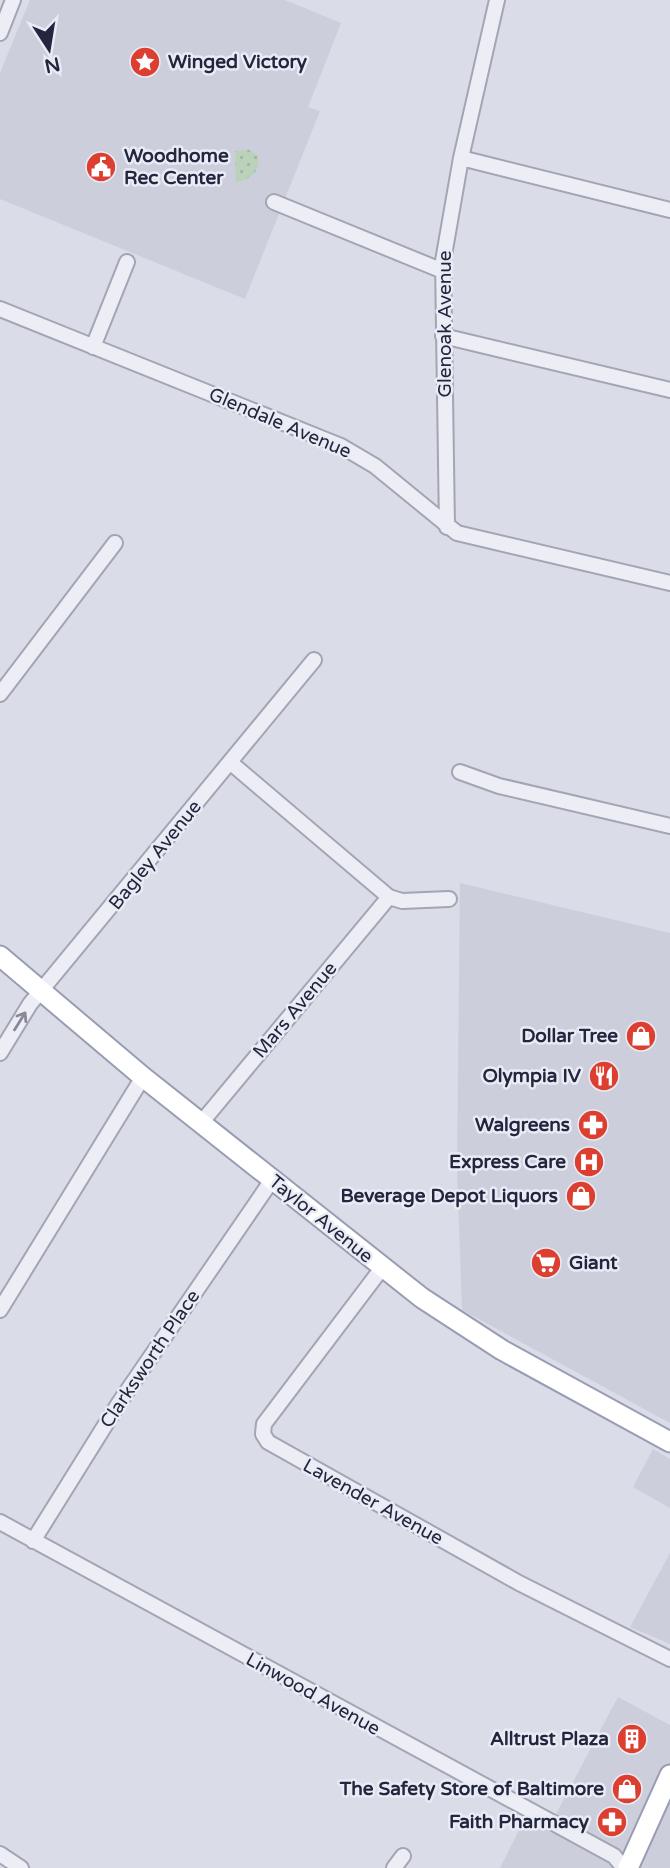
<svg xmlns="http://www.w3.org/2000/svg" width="670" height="1868" viewBox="0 0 670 1868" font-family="'Varela Round',sans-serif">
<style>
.built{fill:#cccedc}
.park{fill:url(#park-dots)}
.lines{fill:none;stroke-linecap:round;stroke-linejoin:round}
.minor-casing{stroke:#a3a5b4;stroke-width:18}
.major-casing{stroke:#989db4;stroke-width:23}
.minor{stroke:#edeef5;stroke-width:14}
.major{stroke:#fff;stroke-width:19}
.oneway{stroke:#888a9a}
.labels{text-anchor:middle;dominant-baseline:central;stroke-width:5;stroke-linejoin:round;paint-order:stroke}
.poi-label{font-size:19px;font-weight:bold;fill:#23263e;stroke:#e9ebf5;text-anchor:end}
.street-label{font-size:19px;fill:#23263e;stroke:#e9ebf5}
</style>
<defs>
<pattern id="park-dots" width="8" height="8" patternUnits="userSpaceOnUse" patternTransform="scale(1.75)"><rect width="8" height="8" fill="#bbd2ba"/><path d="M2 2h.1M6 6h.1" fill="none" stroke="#a0b4a1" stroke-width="1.8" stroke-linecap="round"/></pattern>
</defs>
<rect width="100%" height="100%" fill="#dadce7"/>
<!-- built -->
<path class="built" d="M30,0H285L341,23L308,107L320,111L245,299L0,199V73Z
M460,883L670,933V1423L462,1310L457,1169Z
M653,1449L670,1459V1508L633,1487Z
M670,1553V1644L630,1627Z
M618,1697L670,1725V1868H500L524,1820L548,1829Z"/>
<!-- park -->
<path class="park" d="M250,150L258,156C261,171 250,180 236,182L235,151Z"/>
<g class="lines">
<!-- minor casing -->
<g class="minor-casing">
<path id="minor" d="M0,33L13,0
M461,158L670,210
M274,202L443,271
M0,309L341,446L375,466L457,533L670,583
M443,336L670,390
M93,347L127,262
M447,527L443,261L461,158L497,0
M0,694L115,543
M231,763L389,897L402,901L449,899
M460,772L499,786L670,826
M0,1053L30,1004L314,660
M201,1123L389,897
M382,1268L264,1424L263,1434L268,1442L519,1583L670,1659
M0,1310L143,1077
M0,1522L614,1856L624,1868
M33,1541L119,1403L272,1180
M0,1854L21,1868
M394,1868L403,1856"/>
</g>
<!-- major casing -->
<g class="major-casing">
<path id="major" d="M0,956L143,1077L422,1298L502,1350L670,1442
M628,1868L670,1775"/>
</g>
<!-- minor -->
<use href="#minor" class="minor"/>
<!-- major -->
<use href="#major" class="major"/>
</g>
<!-- one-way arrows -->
<defs><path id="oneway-shaft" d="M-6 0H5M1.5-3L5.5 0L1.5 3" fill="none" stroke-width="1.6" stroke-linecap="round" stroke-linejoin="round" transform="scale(1.75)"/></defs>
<use class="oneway" href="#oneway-shaft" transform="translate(20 1021) rotate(-58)"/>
<!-- icons -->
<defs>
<g id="sight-disc" transform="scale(1.575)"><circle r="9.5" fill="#dc3e2f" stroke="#e9ebf5"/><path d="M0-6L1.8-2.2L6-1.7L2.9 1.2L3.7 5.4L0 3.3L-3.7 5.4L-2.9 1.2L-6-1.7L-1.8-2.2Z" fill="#fff"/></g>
<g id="civic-disc" transform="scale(1.575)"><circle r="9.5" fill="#dc3e2f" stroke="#e9ebf5"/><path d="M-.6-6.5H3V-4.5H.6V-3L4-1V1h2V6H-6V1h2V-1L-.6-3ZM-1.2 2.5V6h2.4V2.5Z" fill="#fff"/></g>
<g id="shop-disc" transform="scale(1.575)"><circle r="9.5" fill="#dc3e2f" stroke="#e9ebf5"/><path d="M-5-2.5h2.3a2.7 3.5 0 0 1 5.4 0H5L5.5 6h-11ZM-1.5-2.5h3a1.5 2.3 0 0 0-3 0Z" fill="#fff"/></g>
<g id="restaurant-disc" transform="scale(1.575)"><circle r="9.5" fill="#dc3e2f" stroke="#e9ebf5"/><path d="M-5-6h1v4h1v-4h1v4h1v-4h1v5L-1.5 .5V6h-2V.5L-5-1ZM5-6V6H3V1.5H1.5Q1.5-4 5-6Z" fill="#fff"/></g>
<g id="pharmacy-disc" transform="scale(1.575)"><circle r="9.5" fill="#dc3e2f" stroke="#e9ebf5"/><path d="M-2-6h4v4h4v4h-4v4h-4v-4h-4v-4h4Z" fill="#fff"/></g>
<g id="hospital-disc" transform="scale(1.575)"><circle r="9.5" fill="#dc3e2f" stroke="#e9ebf5"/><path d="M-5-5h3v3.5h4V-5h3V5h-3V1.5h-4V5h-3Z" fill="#fff"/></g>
<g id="supermarket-disc" transform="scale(1.575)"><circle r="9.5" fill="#dc3e2f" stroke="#e9ebf5"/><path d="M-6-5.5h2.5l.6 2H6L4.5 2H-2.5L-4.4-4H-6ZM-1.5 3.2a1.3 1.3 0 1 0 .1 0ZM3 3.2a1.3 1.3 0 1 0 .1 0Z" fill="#fff"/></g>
<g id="building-disc" transform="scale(1.575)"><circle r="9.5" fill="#dc3e2f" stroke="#e9ebf5"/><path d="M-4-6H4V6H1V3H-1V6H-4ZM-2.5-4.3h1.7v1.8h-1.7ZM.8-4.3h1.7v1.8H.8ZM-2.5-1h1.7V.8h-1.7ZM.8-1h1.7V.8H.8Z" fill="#fff"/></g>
</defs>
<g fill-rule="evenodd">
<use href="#sight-disc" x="145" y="62"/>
<use href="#civic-disc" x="101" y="167"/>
<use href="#shop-disc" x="641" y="1036"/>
<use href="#restaurant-disc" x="604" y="1076"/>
<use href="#pharmacy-disc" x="593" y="1125"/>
<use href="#hospital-disc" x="589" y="1162"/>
<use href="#shop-disc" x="581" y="1196"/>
<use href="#supermarket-disc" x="546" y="1263"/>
<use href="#building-disc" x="632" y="1739"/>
<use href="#shop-disc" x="627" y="1789"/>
<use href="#pharmacy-disc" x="612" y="1822"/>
</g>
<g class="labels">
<!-- poi labels -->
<g class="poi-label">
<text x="168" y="62" text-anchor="start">Winged Victory</text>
<text x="124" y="156" text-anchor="start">Woodhome<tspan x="124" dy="22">Rec Center</tspan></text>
<text x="618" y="1036">Dollar Tree</text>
<text x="581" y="1076">Olympia IV</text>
<text x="570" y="1125">Walgreens</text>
<text x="566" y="1162">Express Care</text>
<text x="558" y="1196">Beverage Depot Liquors</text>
<text x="569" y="1263" text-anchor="start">Giant</text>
<text x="609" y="1739">Alltrust Plaza</text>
<text x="604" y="1789">The Safety Store of Baltimore</text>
<text x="589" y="1822">Faith Pharmacy</text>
</g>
<!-- street labels -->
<g class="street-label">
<text transform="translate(445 324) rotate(-90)">Glenoak Avenue</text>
<text transform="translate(280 423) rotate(23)">Glendale Avenue</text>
<text transform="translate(155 855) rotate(-51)">Bagley Avenue</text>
<text transform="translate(295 1010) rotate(-50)">Mars Avenue</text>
<text transform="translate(321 1219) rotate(39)">Taylor Avenue</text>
<text transform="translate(150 1359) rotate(-56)">Clarksworth Place</text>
<text transform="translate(373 1502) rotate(29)">Lavender Avenue</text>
<text transform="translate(313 1694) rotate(29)">Linwood Avenue</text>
</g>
</g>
<!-- north arrow -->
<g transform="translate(49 49) rotate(168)" stroke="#e9ebf5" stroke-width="5" paint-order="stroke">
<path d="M0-5L12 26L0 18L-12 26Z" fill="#23263e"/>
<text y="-10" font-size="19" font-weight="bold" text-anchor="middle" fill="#23263e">N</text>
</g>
</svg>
